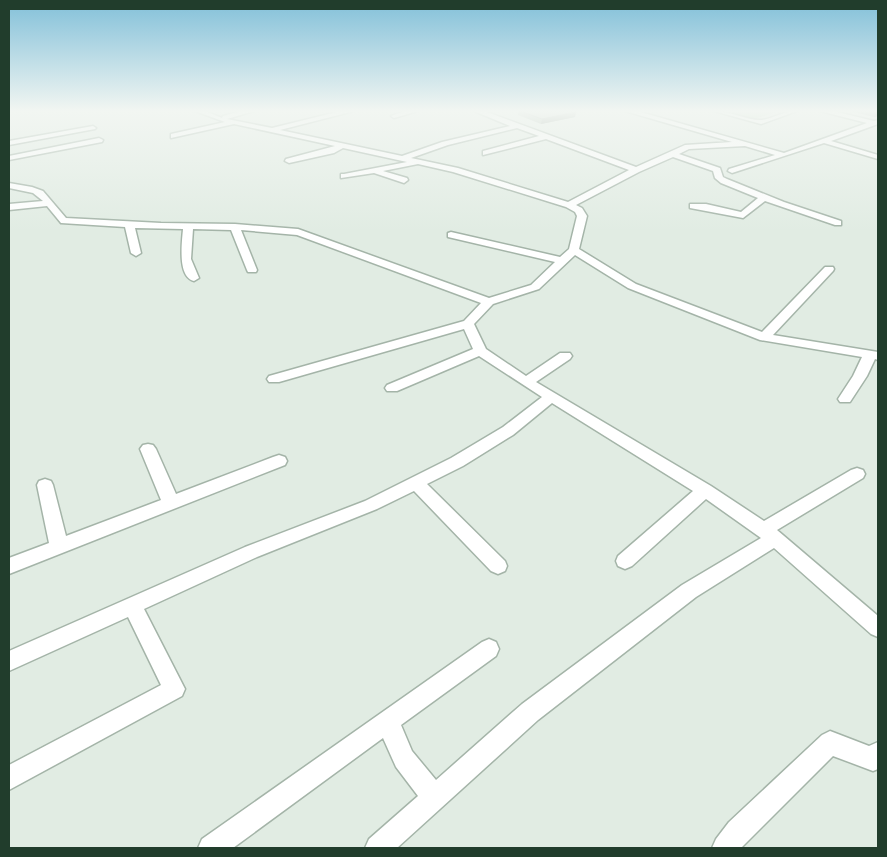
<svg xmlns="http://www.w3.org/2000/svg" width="887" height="857" viewBox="0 0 887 857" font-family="Manrope,sans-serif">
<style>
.green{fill:#bdddba}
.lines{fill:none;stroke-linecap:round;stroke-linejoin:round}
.minor-casing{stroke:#a4b4a8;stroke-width:3}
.minor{fill:#fff;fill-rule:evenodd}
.wall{fill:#9faea3}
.shaded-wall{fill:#828d85}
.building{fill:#b9cabe;stroke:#828d85}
</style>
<rect width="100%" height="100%" fill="#e1ece3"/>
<!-- green -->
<path class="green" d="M721,111H779L754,119Z"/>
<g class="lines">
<!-- minor casing -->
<g class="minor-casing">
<path id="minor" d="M195,111H205L222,118L223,116L241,111H254L227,119L272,128L341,111H354L280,130L402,156L442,142L510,126L474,111H484L636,167L685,145L732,142L625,111H637L784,153L867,123L820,111H833L874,121L878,120V124L831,141L878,155V159L824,143L732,173L728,171L729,169L775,155L745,146L689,149L679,154L720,168L723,177L727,179L784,202L841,221V225H835L765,201L743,218L690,208V204H706L741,212L758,198L721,183L715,178L713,171L673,157L639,172L576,205L582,208L587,216L579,249L636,284L762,332L825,267H833L834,269L833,271L773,335L878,352V360L875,359L867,376L850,402H840L838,399L853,376L862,357L760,340L628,288L575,255L539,289L493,304L474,324L486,349L526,376L560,353H570L572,356L570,359L536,382L711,486L764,521L851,470L857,468L863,470L865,474L863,478L777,530L878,616V637L871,634L774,548L696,597L538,720L397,848H365L369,839L418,796L396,767L383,738L233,848H198L202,839L482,642L489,639L496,642L499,649L496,656L401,725L412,751L436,780L522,704L682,585L761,538L706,499L632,566L625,569L618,566L616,561L618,556L693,491L552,403L513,435L463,466L427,484L505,561L507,566L505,571L498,574L491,571L414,491L377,509L257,557L144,609L185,689L182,696L9,790V765L161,685L128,617L9,671V651L245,547L365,501L451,458L503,427L542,397L479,356L397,391H387L385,388L387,385L473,349L464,329L279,382H269L267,379L269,376L464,321L481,303L297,235L241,230L257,270L256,272H248L247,270L231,230L193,229L191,259L199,278L194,281C177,277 182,242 183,229L135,228L141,253L136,256L131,253L125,227L61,223L47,206L9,210V204L43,201L33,193L9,188V183L32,187L43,191L66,218L161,223L235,224L298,229L489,298L531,285L555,262L448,237V233L451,232L560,257L569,249L577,216L575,212L566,207L453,172L418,164L383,171L407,178L408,180L404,183L374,173L341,178V174H344L407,162L343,148L334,153L289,163L285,161L286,159L335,146L234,124L171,138V134L225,122ZM517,128L539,136L483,151V155L546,139L629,170L568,202L458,168L411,158L448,145Z
M405,111H418L394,118L391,116Z
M714,111C729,111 750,121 762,120C774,118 784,111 797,111L761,124Z
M93,126L96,128L95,129L9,145V141Z
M99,138L103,140L102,142L9,160V156Z
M148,444L153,445L156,449L176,494L273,457L279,455L285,457L287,461L285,465L9,574V558L49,543L37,485L39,481L45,479L51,481L53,485L66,536L161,500L140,449L143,445Z
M830,731L869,746L878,742V769L873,771L833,756L741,848H712L716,839L729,822L822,735Z"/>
</g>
<!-- minor -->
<use href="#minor" class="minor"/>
</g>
<!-- wall -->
<path class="wall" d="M518,111H575L576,112L575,117L541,124L518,115Z
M849,111H878V116L874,117Z"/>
<!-- shaded-wall -->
<path class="shaded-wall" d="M878,111V116L874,117L876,112Z
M576,112L575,117L541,124L542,119Z"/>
<!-- building -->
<path class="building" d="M520,111H575L576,112L542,119Z"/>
<!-- sky -->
<linearGradient id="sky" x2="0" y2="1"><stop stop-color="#82c0d9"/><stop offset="0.48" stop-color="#f2f6f2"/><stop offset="1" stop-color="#f2f6f2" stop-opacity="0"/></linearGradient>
<rect width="887" height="231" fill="url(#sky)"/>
<!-- border -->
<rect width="887" height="857" fill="none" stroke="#213d2c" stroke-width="20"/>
</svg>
